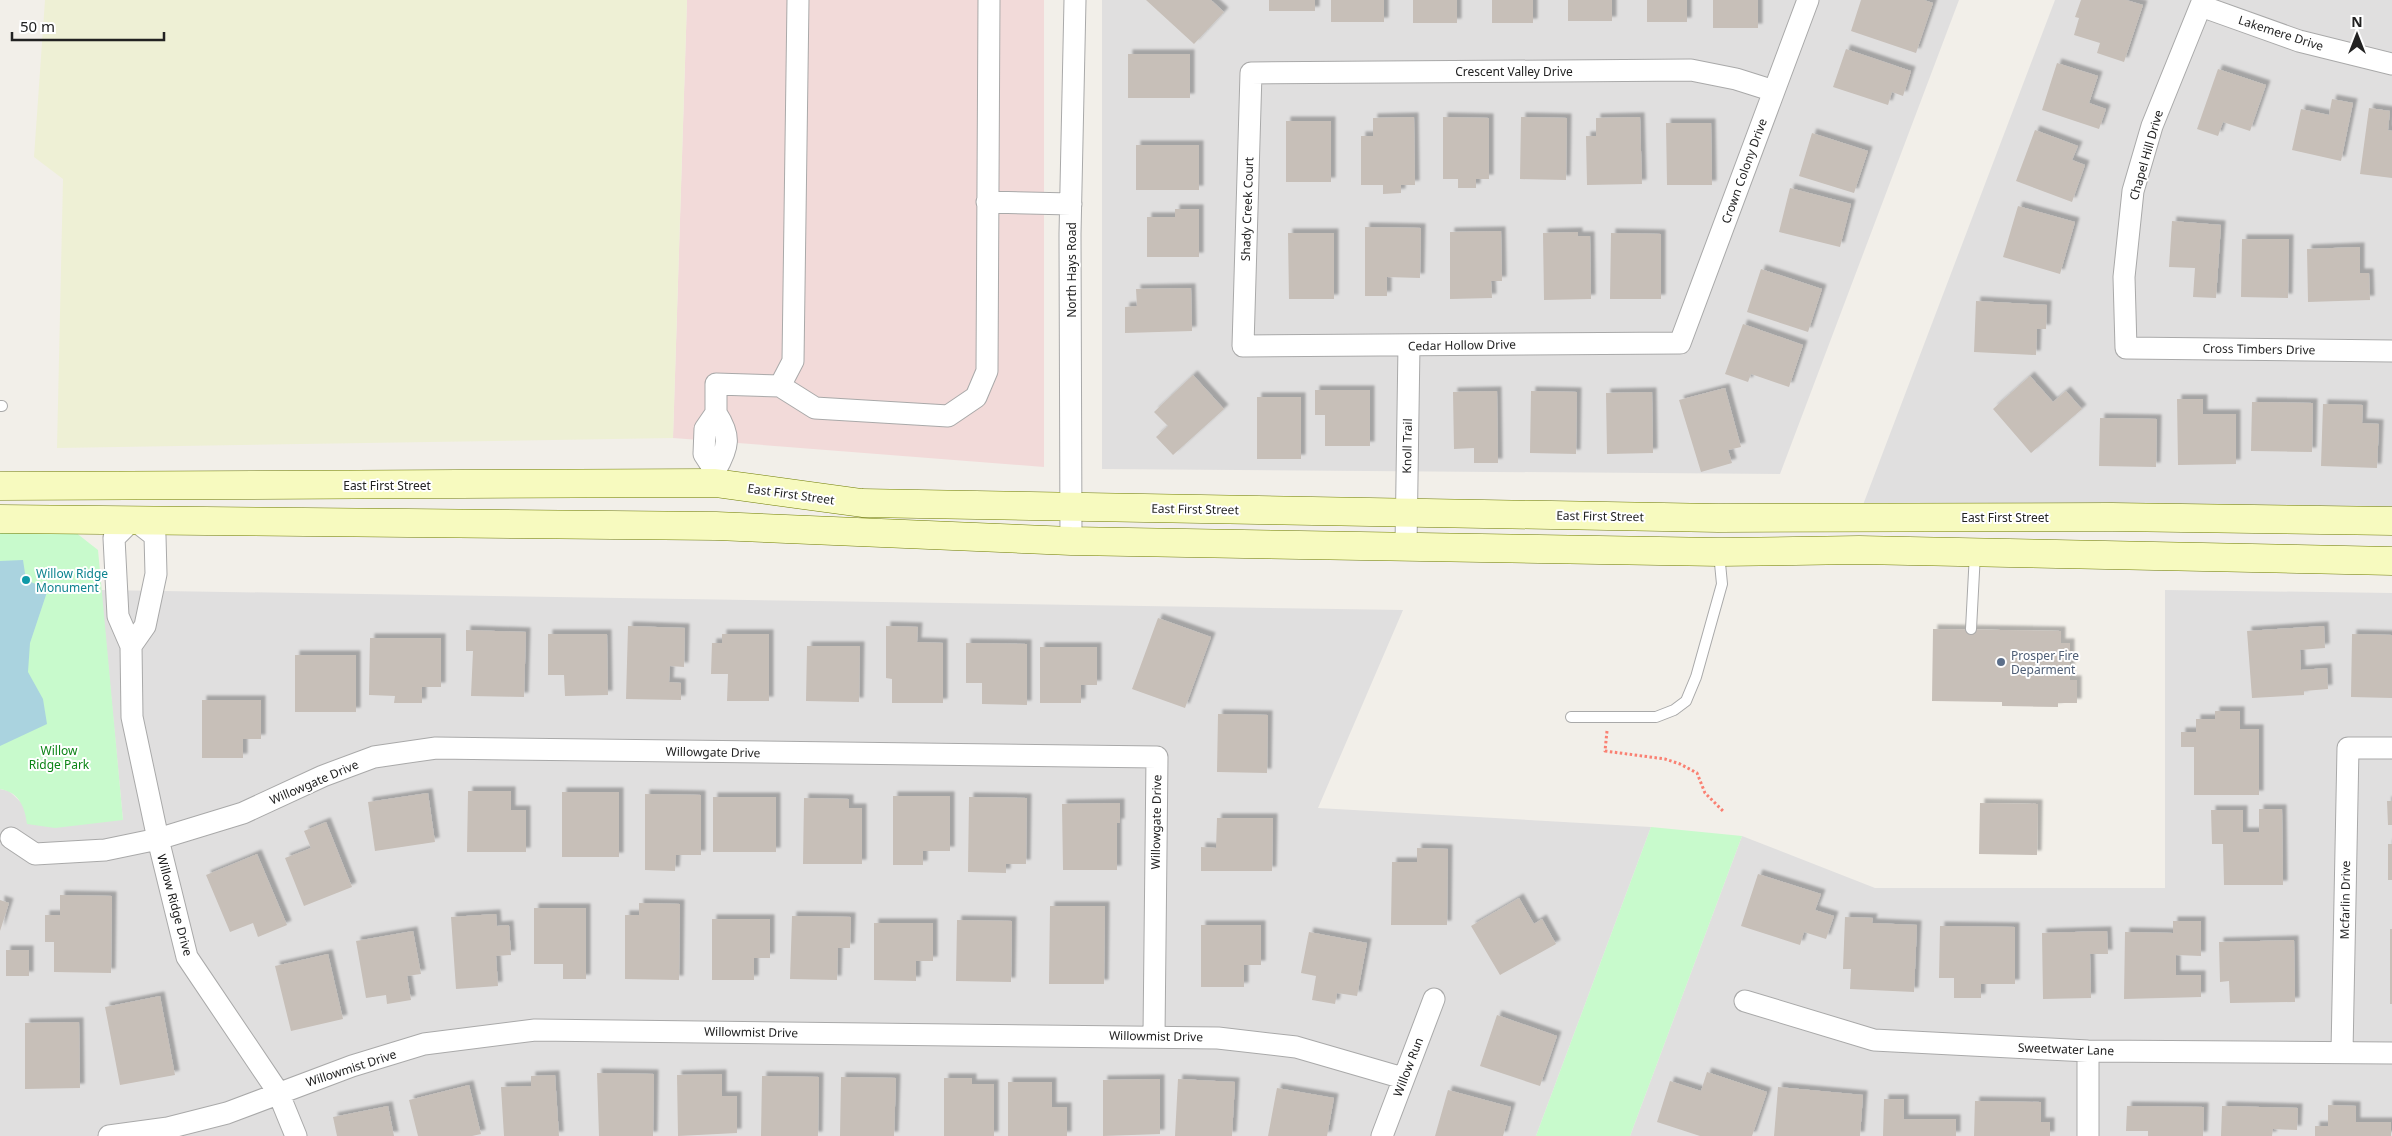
<svg xmlns="http://www.w3.org/2000/svg" width="2392" height="1136" viewBox="0 0 2392 1136" font-family="'Noto Sans',sans-serif">
<style>
.residential{fill:#e0dfdf}
.commercial{fill:#f2dad9}
.farmland{fill:#eef0d5}
.park{fill:#c8facc}
.water{fill:#aad3df}
.building{fill:#c7bfb8;filter:url(#shadow)}
.lines{fill:none;stroke-linecap:round;stroke-linejoin:round}
.service-casing{stroke:#a9a9a9;stroke-width:12}
.minor-casing{stroke:#a9a9a9;stroke-width:23}
.secondary-casing{stroke:#707d05;stroke-width:29}
.path{stroke:#fa8072;stroke-width:3;stroke-dasharray:2.5 2.5;stroke-linecap:butt}
.service{stroke:#fff;stroke-width:10}
.minor{stroke:#fff;stroke-width:21}
.secondary{stroke:#f7fabf;stroke-width:28}
.culture-dot{fill:#0f9aa8;stroke:#fff;stroke-width:2}
.service-dot{fill:#5c6f8a;stroke:#fff;stroke-width:2}
.labels{text-anchor:middle;dominant-baseline:central;stroke-width:4;stroke-linejoin:round;paint-order:stroke}
.street-label{font-size:12px;fill:#222;stroke:#fff}
.culture-label{font-size:12px;fill:#0d838f;stroke:#fff;text-anchor:start}
.service-label{font-size:12px;fill:#4e5e75;stroke:#fff;text-anchor:start}
.park-label{font-size:12px;fill:#0c8416;stroke:#fff}
</style>
<defs>
<filter id="shadow"><feDropShadow dx="4.5" dy="-4.5" stdDeviation="1" flood-color="#0004"/></filter>
</defs>
<rect width="100%" height="100%" fill="#f2efe9"/>
<!-- residential -->
<path class="residential" d="M1102,0H1959L1780,474L1102,469Z
M2055,0H2392V519L1858,518Z
M101,590L1403,610L1318,808L1651,827L1536,1136H0V789L9,791L25,806L123,820Z
M2165,590L2392,593V1136H1630L1742,836L1875,888H2165Z"/>
<!-- commercial -->
<path class="commercial" d="M687,0H1044V467L673,438Z"/>
<!-- farmland -->
<path class="farmland" d="M45,0H687L673,438L57,448L63,179L34,157Z"/>
<!-- park -->
<path class="park" d="M0,532H75L98,550L123,820L55,828L27,824C25,807 19,792 0,789Z
M1651,827L1742,836L1630,1136H1536Z"/>
<!-- water -->
<path class="water" d="M23,560L26,580L48,589L30,643L28,672L43,699L47,724L0,746V561Z"/>
<!-- building -->
<path class="building" d="M1146,0H1211L1224,12L1194,44Z
M1269,0H1315V11H1269Z
M1331,0H1384V22H1331Z
M1413,0H1457V23H1413Z
M1492,0H1533V23H1492Z
M1568,0H1612V21H1568Z
M1647,0H1687V22H1647Z
M1713,0H1758V28H1713Z
M1861,0H1924L1933,3L1916,53L1851,31Z
M2081,0H2126L2143,5L2124,62L2097,53L2100,43L2074,35L2079,18L2075,17Z
M1846,49L1911,71L1903,96L1892,92L1888,105L1833,87Z
M1128,54H1190V98H1128Z
M2057,63L2098,76L2089,103L2106,109L2099,129L2042,110Z
M2218,69L2266,85L2250,131L2223,122L2218,136L2197,129Z
M2332,99L2353,103L2341,161L2292,150L2301,109L2329,115Z
M2369,108L2390,111L2388,130L2392,131V178L2360,174Z
M1414,117L1415,185H1401V193L1383,194V185H1361V136H1373V118Z
M1443,117L1489,118V179H1476V188H1458V179H1443Z
M1521,117L1567,118L1566,180L1520,179Z
M1640,117L1642,184L1587,185L1586,136H1596V118Z
M1286,121H1331V182H1286Z
M1666,123H1711L1712,185H1667Z
M2035,130L2078,146L2072,160L2085,165L2072,202L2016,181Z
M1812,133L1868,151L1854,193L1799,176Z
M1136,145H1199V190H1136Z
M1790,188L1851,204L1840,247L1779,232Z
M2018,206L2075,222L2060,274L2003,257Z
M1175,209H1199V257H1147V217H1175Z
M2172,221L2221,225L2216,298L2193,297L2195,268L2169,267Z
M1365,227L1421,228L1420,278L1387,277V296H1365Z
M1501,231L1502,281H1491L1492,298L1450,299V232Z
M1578,232V236H1590L1591,299L1544,300L1543,233Z
M1288,233H1334V299H1289Z
M1611,233L1661,234V299H1610Z
M2242,239H2289L2288,298L2241,297Z
M2360,247V273H2369L2370,300L2308,302L2307,249Z
M1761,269L1822,289L1808,332L1747,312Z
M1191,288L1192,331L1125,333V307L1137,306L1136,289Z
M1976,301L2047,305L2046,329H2037L2036,355L1974,352Z
M1743,324L1803,345L1789,387L1751,374L1748,382L1725,374Z
M1193,375L1224,409L1173,455L1156,437L1168,426L1154,412Z
M2030,376L2053,402L2066,391L2082,409L2031,453L1993,409Z
M1725,388L1741,447L1728,450L1732,463L1701,472L1679,400Z
M1315,390H1370V446H1325V415H1315Z
M1497,391L1498,463H1474V448L1454,449L1453,392Z
M1531,391L1577,392L1576,454L1530,453Z
M1652,392L1653,453L1607,454L1606,393Z
M1257,397H1301V459H1257Z
M2177,399H2203V414H2236V464L2178,465Z
M2252,402L2313,403L2312,452L2251,451Z
M2323,404L2363,405L2362,423L2379,424L2377,468L2321,466Z
M2100,418L2157,419L2156,467L2099,466Z
M1158,618L1211,637L1185,708L1132,689Z
M628,626L685,628L684,667L670,666L669,682L681,683V700L626,699Z
M886,626L918,627L917,642L943,643V703H892V679L886,678Z
M2324,626L2325,648L2300,650L2301,670L2327,668L2328,689L2304,691V695L2252,698L2247,631Z
M1933,629L2061,631V643H2070V680H2077V703H2058V707L2002,706V702L1932,701Z
M466,630L526,632L524,697L471,696L473,651H466Z
M548,634H607L608,695L565,696L564,675H548Z
M722,634H769V701H727L728,674H711L712,643H722Z
M2352,634L2392,635V698L2351,697Z
M370,638H441V687H422V703H394L395,696L369,695Z
M966,643L1027,644V705L982,704V683H966Z
M807,646H860L859,702L806,701Z
M1040,647H1097V685H1081V703H1040Z
M295,655H356V712H295Z
M202,700H261V739H243V758H202Z
M2215,711H2240V729H2259V795H2194V747H2181V732H2196V719H2215Z
M1218,714L1268,715L1267,773L1217,772Z
M468,791H511V810H526V852H467Z
M562,792H619V857H562Z
M428,793L435,842L375,851L368,802Z
M645,794L701,795V855H676L675,871L645,870Z
M893,796H950V851H923V865H893Z
M713,797H776V852H713Z
M969,797L1027,798L1026,864H1006V873L968,872Z
M804,798L849,799V808H862V864H803Z
M2387,801H2392V825H2388Z
M1120,803V823H1117V870H1063L1062,804Z
M1980,803L2038,804L2037,855L1979,854Z
M2259,809H2282L2283,885H2224L2223,844H2212L2211,810H2243V832H2259Z
M1217,818H1273L1272,871H1201V847L1216,848Z
M326,822L352,887L304,906L285,858L311,848L304,831Z
M2388,844H2392V880H2388Z
M1417,848L1448,849L1447,925H1391L1392,862H1417Z
M257,854L287,925L258,937L253,923L230,932L206,875Z
M1758,874L1821,894L1815,910L1834,916L1826,939L1804,932L1800,945L1741,926Z
M60,895L112,896L111,973L54,972V942H45V915H60Z
M1519,898L1534,924L1542,919L1556,944L1500,975L1471,926Z
M0,900L9,903L0,931Z
M639,903L680,904L679,980L625,979V915H639Z
M1050,906H1105L1104,984H1049Z
M534,908H586V979H563V964H534Z
M496,914L497,926L509,925L511,955L496,956L498,986L456,989L451,917Z
M792,916L851,917L850,948H838L837,980L790,979Z
M1845,917L1873,918L1872,923L1917,925L1914,992L1850,989L1851,969H1843Z
M712,919H770V958H754V980H712Z
M957,920L1012,921L1011,982L956,981Z
M2173,921H2201V956L2176,955V975H2201V997L2124,999L2125,932L2173,933Z
M874,923H933V961H916V981L874,980Z
M1201,925H1261V965H1244V987H1201Z
M1940,926L2015,927V984H1981V998H1954V978H1939Z
M2390,929H2392V1004H2390Z
M413,931L421,974L407,976L411,1000L387,1004L386,995L366,998L356,941Z
M2107,931L2108,954H2090L2091,998L2043,999L2042,933Z
M1309,932L1367,943L1357,996L1337,993L1335,1004L1312,1000L1316,976L1301,973Z
M2294,940L2295,1002L2230,1003L2229,981L2220,982L2219,942Z
M6,950H29V976H6Z
M328,954L343,1019L291,1031L275,966Z
M160,996L175,1075L120,1085L105,1007Z
M1497,1015L1557,1036L1540,1086L1480,1066Z
M79,1022L80,1088L25,1089V1023Z
M1707,1072L1767,1092L1752,1136H1700L1657,1122L1670,1081L1701,1091Z
M597,1073L654,1074L653,1136H599Z
M722,1074V1096H737V1133L678,1136L677,1075Z
M555,1075L559,1136H504L501,1087L531,1086V1076Z
M762,1076L819,1077L818,1136H761Z
M841,1077L896,1078L894,1136H840Z
M944,1078H972V1084H994V1136H944Z
M1160,1079V1134L1103,1136V1080Z
M1178,1079L1235,1082L1232,1136H1175Z
M1008,1082H1052V1107H1067V1136H1008Z
M469,1085L481,1134L472,1136H418L409,1100Z
M1778,1087L1863,1095L1860,1136H1774Z
M1277,1088L1334,1098L1327,1136H1268Z
M1448,1090L1511,1107L1503,1136H1435Z
M1884,1099H1904V1119H1956V1136H1883Z
M1975,1101L2041,1102V1122H2050V1136H1974Z
M2328,1105L2356,1106V1122H2391V1136H2315V1126H2328Z
M388,1106L394,1136H337L333,1117Z
M2127,1106L2204,1107L2203,1136H2148V1131H2126Z
M2222,1106L2298,1108L2297,1130L2273,1129L2272,1136H2221Z"/>
<g class="lines">
<!-- service casing -->
<g class="service-casing">
<path id="service" d="M0,406H2
M1971,629L1975,553
M1571,717H1656L1674,710L1686,701L1696,677L1722,584L1719,553"/>
</g>
<!-- minor casing -->
<g class="minor-casing">
<path id="minor" d="M2203,0L2152,126L2133,191L2124,277L2126,348L2392,351
M2201,6L2299,41L2392,64
M1774,91L1736,79L1691,70L1251,73L1243,346L1680,343L1808,0
M987,202L1071,204
M780,386L793,361L798,0
M715,471C729,447 731,436 716,413
M715,483V471L704,454L705,429L716,413V384L780,386L815,408L948,416L976,397L987,371L989,0
M1071,541L1070,234L1075,0
M1406,546L1409,345
M131,646L145,626L156,574L155,536L133,519L114,538L118,616L131,646L132,717L158,839L187,957L278,1092L296,1136
M11,838L35,854L105,850L158,839L243,813L323,776L374,757L436,748L1157,757L1154,1035
M1745,1001L1874,1040L2088,1051L2392,1053
M2342,1052L2348,748H2392
M109,1136L168,1128L227,1113L352,1066L424,1044L535,1030L1218,1038L1296,1047L1403,1078
M1382,1136L1434,999
M2088,1136V1051"/>
</g>
<!-- secondary casing -->
<g class="secondary-casing">
<path id="secondary" d="M0,486L715,483L862,503L1718,518L2112,517L2392,521
M0,519L716,526L1071,541L1719,552L1859,550L2392,561"/>
</g>
<!-- path -->
<path class="path" d="M1607,731L1605,751L1665,759L1680,764L1697,773L1705,793L1724,812"/>
<!-- service -->
<use href="#service" class="service"/>
<!-- minor -->
<use href="#minor" class="minor"/>
<!-- secondary -->
<use href="#secondary" class="secondary"/>
</g>
<!-- markers -->
<circle class="culture-dot" cx="26" cy="580" r="5"/>
<circle class="service-dot" cx="2001" cy="662" r="5"/>
<g class="labels">
<!-- street labels -->
<g class="street-label">
<text transform="translate(2281 33) rotate(18)">Lakemere Drive</text>
<text x="1514" y="71">Crescent Valley Drive</text>
<text transform="translate(2146 155) rotate(-74)">Chapel Hill Drive</text>
<text transform="translate(1744 171) rotate(-70)">Crown Colony Drive</text>
<text transform="translate(1247 209) rotate(-88)">Shady Creek Court</text>
<text transform="translate(1071 270) rotate(-90)">North Hays Road</text>
<text transform="translate(1462 345) rotate(-1)">Cedar Hollow Drive</text>
<text transform="translate(2259 349) rotate(1)">Cross Timbers Drive</text>
<text transform="translate(1407 446) rotate(-89)">Knoll Trail</text>
<text x="387" y="485">East First Street</text>
<text transform="translate(791 494) rotate(8)">East First Street</text>
<text transform="translate(1195 509) rotate(1)">East First Street</text>
<text transform="translate(1600 516) rotate(1)">East First Street</text>
<text x="2005" y="517">East First Street</text>
<text transform="translate(713 752) rotate(1)">Willowgate Drive</text>
<text transform="translate(314 782) rotate(-23)">Willowgate Drive</text>
<text transform="translate(1156 822) rotate(-89)">Willowgate Drive</text>
<text transform="translate(2345 900) rotate(-89)">Mcfarlin Drive</text>
<text transform="translate(175 905) rotate(75)">Willow Ridge Drive</text>
<text transform="translate(751 1032) rotate(1)">Willowmist Drive</text>
<text transform="translate(1156 1036) rotate(1)">Willowmist Drive</text>
<text transform="translate(2066 1049) rotate(2)">Sweetwater Lane</text>
<text transform="translate(1408 1067) rotate(-69)">Willow Run</text>
<text transform="translate(351 1068) rotate(-18)">Willowmist Drive</text>
</g>
<!-- culture labels -->
<g class="culture-label">
<text x="36" y="573">Willow Ridge<tspan x="36" dy="14">Monument</tspan></text>
</g>
<!-- service labels -->
<g class="service-label">
<text x="2011" y="655">Prosper Fire<tspan x="2011" dy="14">Deparment</tspan></text>
</g>
<!-- park labels -->
<g class="park-label">
<text x="59" y="750">Willow<tspan x="59" dy="14">Ridge Park</tspan></text>
</g>
</g>
<!-- north arrow -->
<g transform="translate(2357 35)" stroke="#ffffff" stroke-width="4" paint-order="stroke">
<path d="M0-4L9 19L0 12L-9 19Z" fill="#222222"/>
<text y="-8" font-size="14" font-weight="bold" text-anchor="middle" fill="#222222">N</text>
</g>
<!-- scale -->
<path d="M12 32v8h152v-8" fill="none" stroke="#222222" stroke-width="2.5"/>
<text x="20" y="32" font-size="15" fill="#222222" stroke="#ffffff" stroke-width="4" paint-order="stroke">50 m</text>
</svg>
